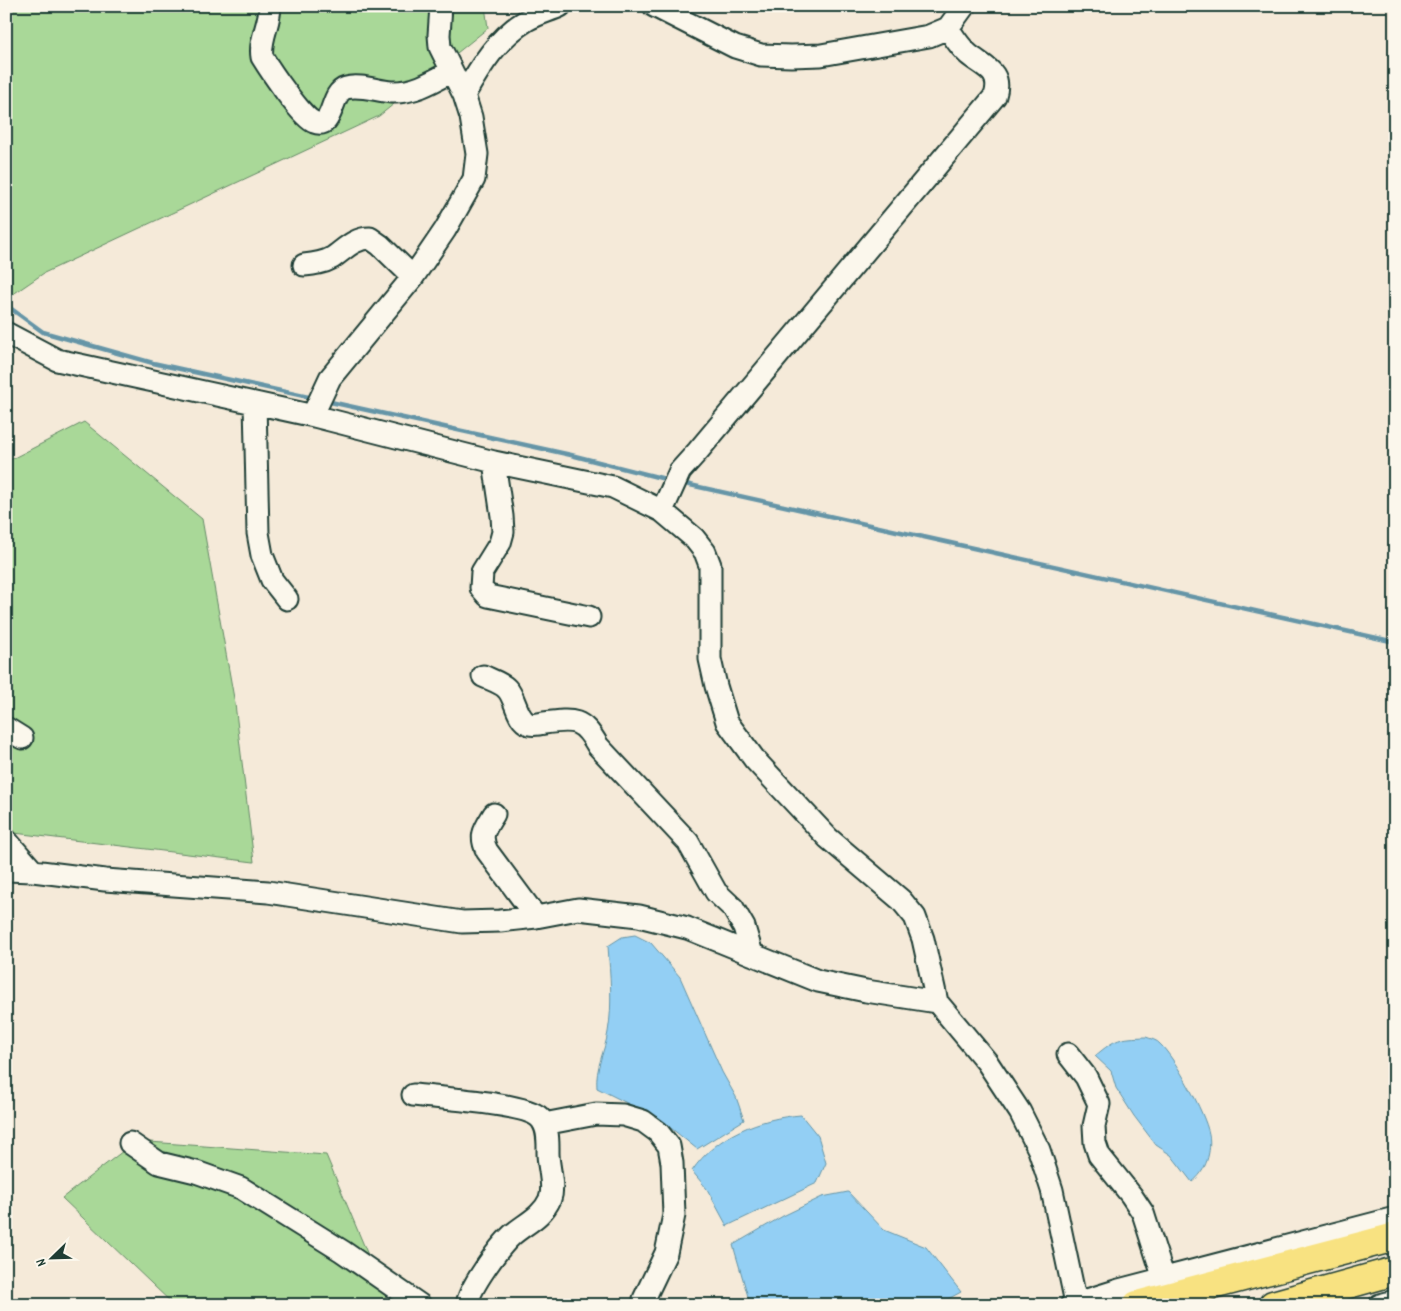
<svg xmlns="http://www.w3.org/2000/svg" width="1401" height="1311" viewBox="0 0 1401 1311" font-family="Dekko,sans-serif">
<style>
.green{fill:#a9d898;stroke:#648a66}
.water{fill:#93cff4;stroke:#6595a7}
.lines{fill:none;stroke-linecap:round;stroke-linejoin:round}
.stream{stroke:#6595a7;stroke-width:4.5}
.minor-casing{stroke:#1f3d34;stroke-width:25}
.highway-casing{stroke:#1f3d34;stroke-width:31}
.minor{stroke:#fbf7ec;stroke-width:21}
.highway{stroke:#f8e281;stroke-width:28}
</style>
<rect width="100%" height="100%" fill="#f5ead9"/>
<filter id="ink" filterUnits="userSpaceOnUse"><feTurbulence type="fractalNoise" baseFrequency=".02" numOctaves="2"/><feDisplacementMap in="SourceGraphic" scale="10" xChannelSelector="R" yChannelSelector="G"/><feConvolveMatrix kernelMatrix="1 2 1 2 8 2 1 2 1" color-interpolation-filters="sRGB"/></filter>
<g filter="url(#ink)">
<!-- green -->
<path class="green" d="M6,6H485L488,28L379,116L44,273L6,299Z
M84,422L202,519L235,704L254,862L6,832V462Z
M136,1141L326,1155L389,1305H174L62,1198Z"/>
<!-- water -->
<path class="water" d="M635,935L651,943L680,977L722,1072L736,1097L744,1120L697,1149L661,1120L597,1088C595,1068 605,1051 608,1032C613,1003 610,975 608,946L622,937Z
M1146,1037C1151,1039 1157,1040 1160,1044C1175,1058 1205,1113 1209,1134C1212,1151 1206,1172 1192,1182L1171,1155L1156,1145L1134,1116L1116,1088L1111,1071L1095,1056C1116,1038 1120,1038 1146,1037Z
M801,1115L818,1136L826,1163L817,1183L727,1226L707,1189L692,1171C716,1135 760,1118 801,1115Z
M848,1192L884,1230L926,1247L961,1292L937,1305H752L749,1300L733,1245L783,1216L822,1197Z"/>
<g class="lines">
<!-- stream -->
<path class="stream" d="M6,305L43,332L153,363L313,398
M326,401L571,455L669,480
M681,483L1395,642"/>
<!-- minor casing -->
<g class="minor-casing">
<path id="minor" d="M270,6C270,24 259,40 262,57C270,70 302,118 314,122C335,130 329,93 346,88C360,84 377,91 391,92C414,93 432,82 452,71
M441,6L439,35L440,47L464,95L471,117L477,154L474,179L445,230L413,277L330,378L316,408L314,416L494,462L613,487L662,511L694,538L705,552L710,565V659L716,686L727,722L755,760L828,838L901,900L915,917L923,939L937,1002L987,1062L1020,1112L1039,1150L1052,1190L1076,1303
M654,6L735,47L761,55L791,56L821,55L929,36L948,28L964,6
M464,95C480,67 498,37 527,20C537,14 549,11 560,6
M304,265C314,264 323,263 332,258C344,250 354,238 370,238L380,245L413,277
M6,333L57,360L314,416
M255,403L258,533L262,555L272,580L287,599
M494,462L502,516L503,532L500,543L482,572L481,588L488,596L589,617
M662,511L680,471L698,451L995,96C1003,71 983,67 968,54C959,46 954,37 948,28
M483,676C491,680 502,683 507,689C516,698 516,719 529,724C534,725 540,724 544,723C574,719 582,718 598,746L688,842L716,892L733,908L744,927L752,954
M6,728L22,738
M494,814C485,829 479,835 487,851L536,917
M6,840L33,871
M6,870L33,871L105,880L268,892L462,922L500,921L536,917L578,909L639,916L687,928L818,981L866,991L937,1002
M1068,1054L1086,1077L1099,1104L1094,1126L1095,1143L1099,1155L1131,1195L1143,1213L1164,1279
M413,1095C437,1098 524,1103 539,1117C549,1126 548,1142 548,1153C548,1167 555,1186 550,1199C542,1217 526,1223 512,1235C499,1247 469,1288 467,1305
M544,1124L596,1114L623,1115L643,1121L658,1132L669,1146L672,1163L674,1215L666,1253L644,1299
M130,1143L159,1163L196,1172L241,1188L342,1251L420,1305
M1071,1305L1119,1290L1395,1218
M1380,1305L1395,1301"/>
</g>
<!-- highway casing -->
<g class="highway-casing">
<path id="highway" d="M1137,1305L1395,1237
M1273,1305L1395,1271"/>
</g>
<!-- minor -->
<use href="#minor" class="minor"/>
<!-- highway -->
<use href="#highway" class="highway"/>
</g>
</g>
<!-- margin -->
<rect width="1401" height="1311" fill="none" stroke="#fbf7ec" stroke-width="25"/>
<rect x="12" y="12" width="1376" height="1286" fill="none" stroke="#1f3d34" stroke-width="2" filter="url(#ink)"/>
<!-- north arrow -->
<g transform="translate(52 1258) rotate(247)" stroke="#fbf7ec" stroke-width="4" paint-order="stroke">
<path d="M0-4L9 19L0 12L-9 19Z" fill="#1f3d34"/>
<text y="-8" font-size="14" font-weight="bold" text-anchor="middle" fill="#1f3d34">N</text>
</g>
</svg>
